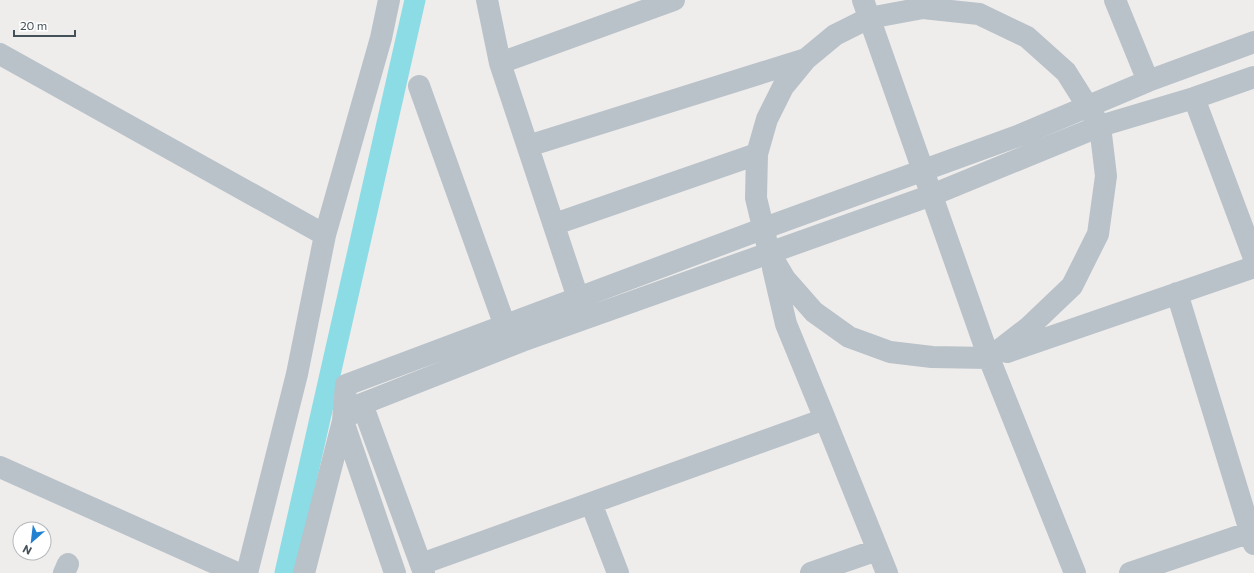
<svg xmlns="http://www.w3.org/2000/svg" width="1254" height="573" viewBox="0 0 1254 573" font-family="Commissioner,sans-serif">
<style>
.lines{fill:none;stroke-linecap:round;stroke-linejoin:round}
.canal{stroke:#8bdce5;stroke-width:21}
.minor{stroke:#b8c2c8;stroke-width:22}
</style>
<rect width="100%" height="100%" fill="#efecec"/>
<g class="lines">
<!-- canal -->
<path class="canal" d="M285,573L415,0"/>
<!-- minor -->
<path class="minor" d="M487,0L500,63L578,298
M863,0L989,358L1075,573
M1115,0L1148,81
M923,8L979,14L1027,37L1066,72L1100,126L1106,176L1098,234L1072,286L1029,327L989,358L932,357L890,352L849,337L814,312L785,279L769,252L756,198L757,154L767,119L783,87L806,59L835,35L869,18Z
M0,54L325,235
M500,63L674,0
M419,86L505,326
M1194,98L1254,258
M528,146L806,59
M555,224L757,154
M773,268L786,324L825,419
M1177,293L1254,544
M1007,352L1254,267
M362,404L424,573
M343,421L362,404L522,341L932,195L1100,126L1194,98L1254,77
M343,421L395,573
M0,467L237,573
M591,503L825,419L887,573
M421,564L591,503L618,573
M64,573L68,564
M247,573L297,374L325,235L381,38L389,0
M304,573L343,421L346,385L762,229L1020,135L1148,81L1254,42
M811,573L877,550
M1130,573L1254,531"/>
</g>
<!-- north arrow -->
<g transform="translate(32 541) rotate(208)"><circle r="19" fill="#ffffff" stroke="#b5b9bc"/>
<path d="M0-3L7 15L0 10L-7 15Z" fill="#2381d1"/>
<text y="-6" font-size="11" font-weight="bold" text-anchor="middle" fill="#455158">N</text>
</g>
<!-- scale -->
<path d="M14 30v6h61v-6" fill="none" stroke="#455158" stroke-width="2"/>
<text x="20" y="30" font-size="12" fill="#455158" stroke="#ffffff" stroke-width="3" paint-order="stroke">20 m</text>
</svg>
